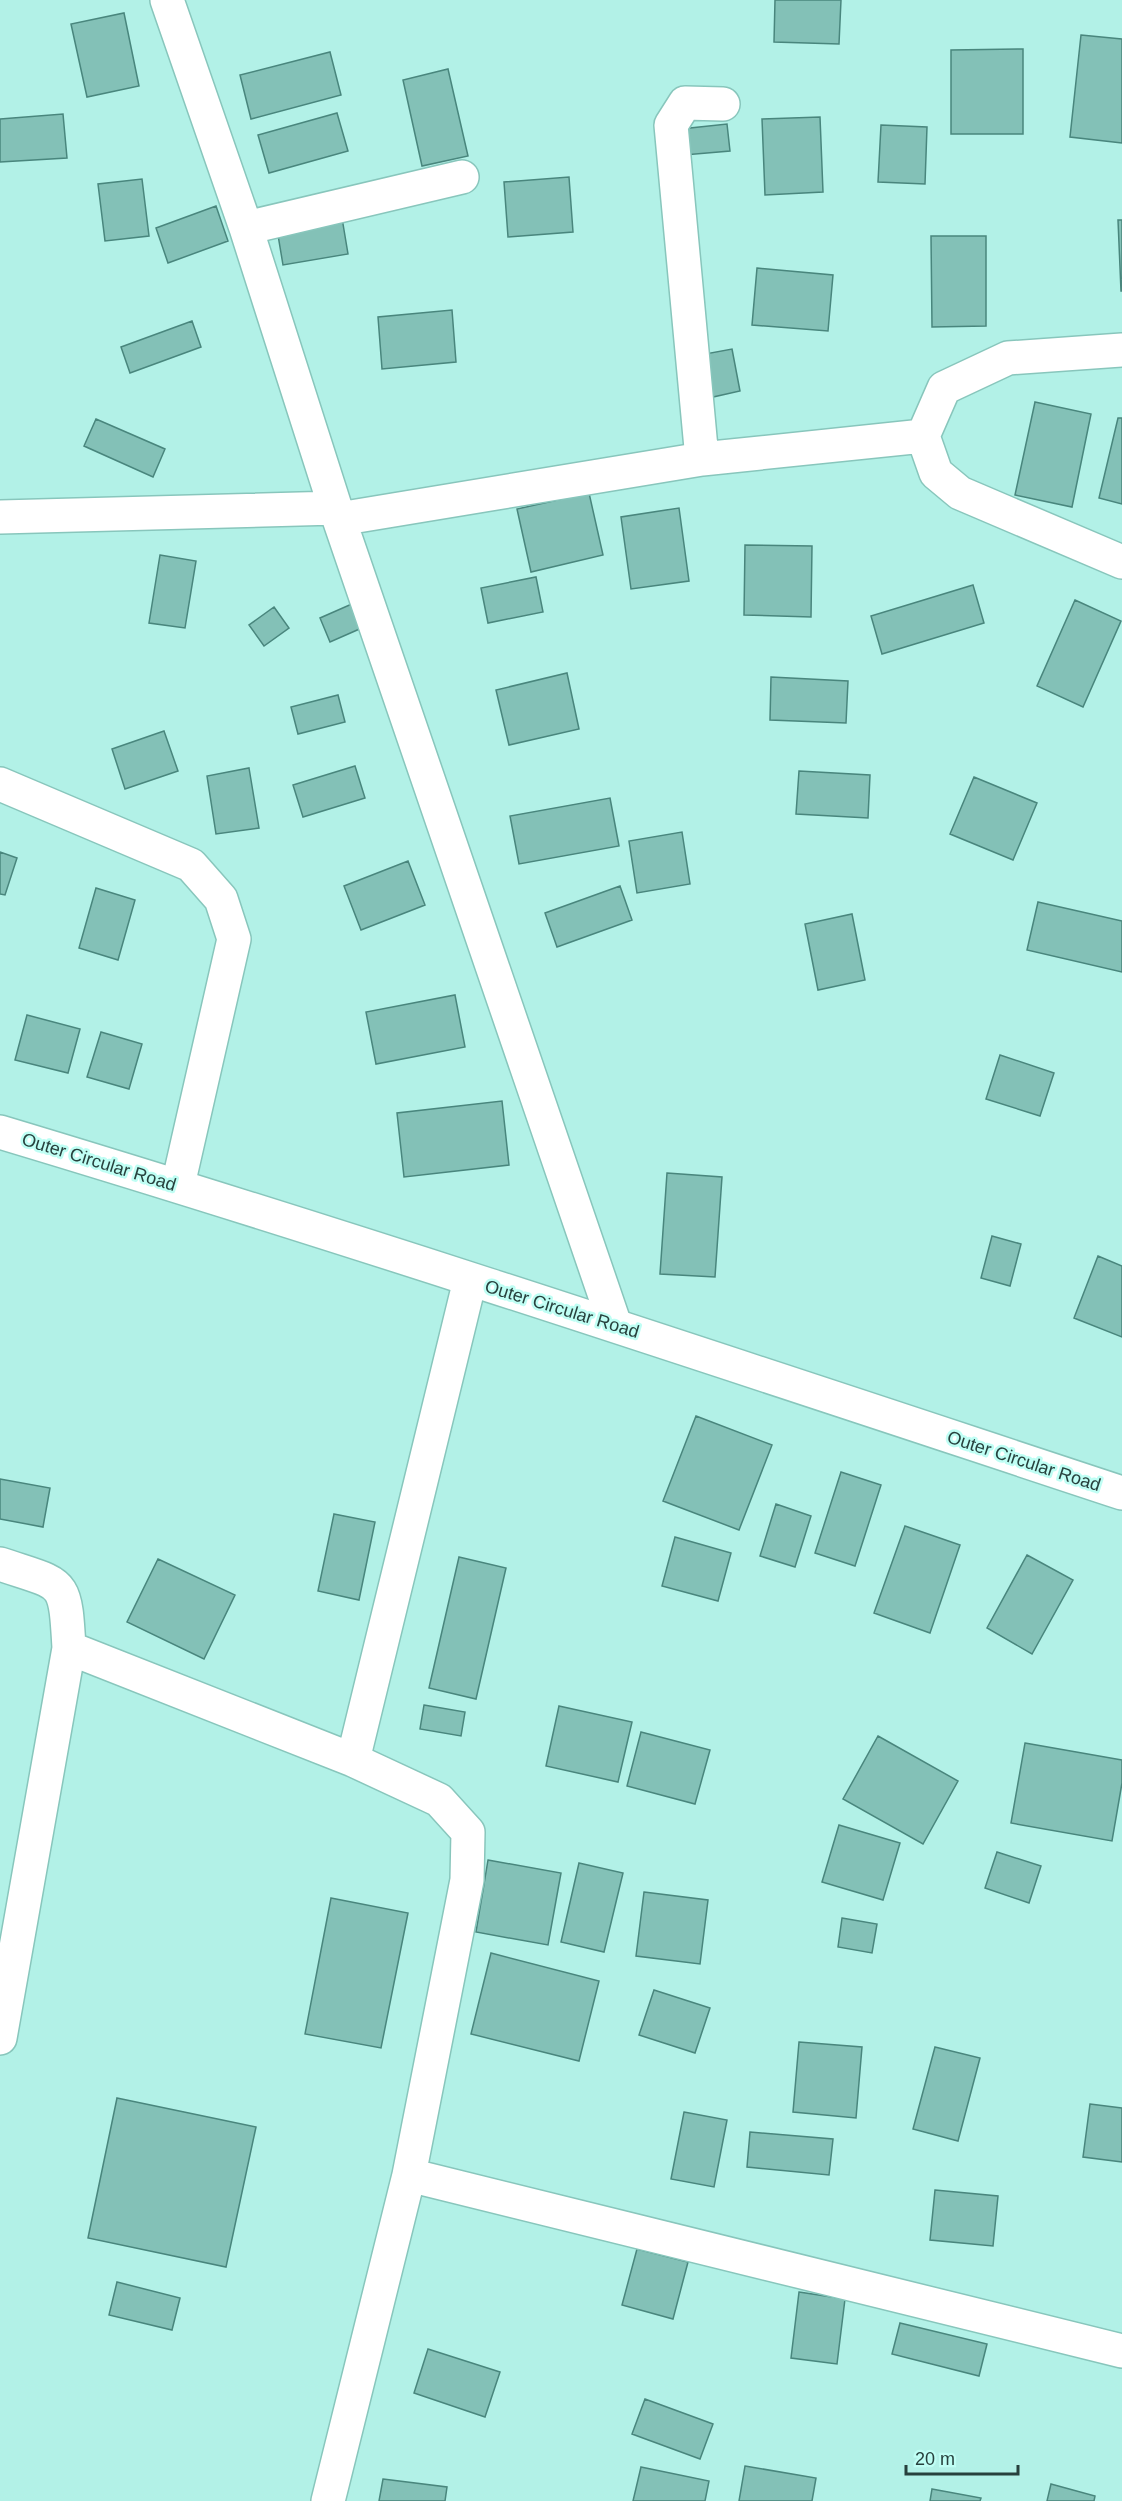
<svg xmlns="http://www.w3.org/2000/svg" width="1122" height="2501" viewBox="0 0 1122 2501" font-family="Helvetica,sans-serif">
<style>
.building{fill:#83c1b7;stroke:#49867d;stroke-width:1.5}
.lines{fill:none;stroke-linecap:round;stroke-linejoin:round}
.minor-casing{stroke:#88c6bc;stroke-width:36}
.tertiary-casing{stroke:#88c6bc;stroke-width:36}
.minor{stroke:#fff;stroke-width:33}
.tertiary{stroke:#fff;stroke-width:33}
.labels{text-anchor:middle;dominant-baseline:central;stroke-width:5;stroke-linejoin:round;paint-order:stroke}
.street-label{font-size:18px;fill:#27413d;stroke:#bffef4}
</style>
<rect width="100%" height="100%" fill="#b2f1e7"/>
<!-- building -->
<path class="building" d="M775,0H841L839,44L774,42Z
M124,13L139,86L87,97L71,24Z
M1081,35L1122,39V143L1070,137Z
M1023,49V134H951V50Z
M330,52L341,95L251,119L240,75Z
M448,69L468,156L422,166L403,80Z
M337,113L348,151L269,173L258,135Z
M63,114L67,158L0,162V119Z
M820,117L823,192L765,195L762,119Z
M727,124L730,151L684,155L681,129Z
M881,125L927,127L925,184L878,182Z
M569,177L573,232L508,237L504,182Z
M142,179L149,236L105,241L98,184Z
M216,206L228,241L168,263L156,228Z
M342,218L348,254L283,265L277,229Z
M1118,220H1122V291H1121Z
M931,236H986V326L932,327Z
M757,268L833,275L828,331L752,325Z
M452,310L456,362L382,369L378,317Z
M192,321L201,347L130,373L121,347Z
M732,349L740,391L713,397L705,354Z
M1035,402L1091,414L1072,507L1015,495Z
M1118,418H1122V504L1099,498Z
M96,419L165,449L153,477L84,446Z
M589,493L603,555L531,572L517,509Z
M679,508L689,581L631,589L621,517Z
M745,545L812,546L811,617L744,615Z
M160,555L196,561L185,628L149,623Z
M536,577L543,612L488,623L481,588Z
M973,585L984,623L882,654L871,616Z
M1075,600L1121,621L1083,707L1037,686Z
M354,603L364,627L330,642L320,618Z
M274,607L289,628L264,646L249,625Z
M567,673L579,729L509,745L496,690Z
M771,677L848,681L846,723L770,720Z
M338,695L345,722L298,734L291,707Z
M164,731L178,771L125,789L112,749Z
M355,766L365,798L303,817L293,785Z
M249,768L259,828L216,834L207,776Z
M799,771L870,775L868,818L796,814Z
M974,777L1037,803L1013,860L950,834Z
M610,798L619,846L519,864L510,816Z
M682,832L690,884L637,893L629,841Z
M0,852L17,858L5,895L0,894Z
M408,861L425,905L361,930L344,886Z
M620,886L632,920L557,947L545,913Z
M96,888L135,900L118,960L79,948Z
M1038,902L1122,921V972L1027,950Z
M852,914L865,980L818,990L805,924Z
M455,995L465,1047L376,1064L366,1012Z
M27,1015L80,1029L68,1073L15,1060Z
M101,1032L142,1044L129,1089L87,1077Z
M1000,1055L1054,1073L1040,1116L986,1099Z
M502,1101L509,1165L404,1177L397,1113Z
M667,1173L722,1177L715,1277L660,1274Z
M992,1236L1021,1244L1010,1286L981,1278Z
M1098,1256L1122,1266V1337L1074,1318Z
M696,1416L772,1445L739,1530L663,1501Z
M841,1472L881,1485L855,1566L815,1553Z
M0,1479L50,1488L43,1527L0,1519Z
M776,1504L811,1516L795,1567L760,1556Z
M334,1514L375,1522L359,1600L318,1591Z
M905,1526L960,1545L930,1633L874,1613Z
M675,1537L731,1553L718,1601L662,1586Z
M1027,1555L1073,1580L1032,1654L987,1628Z
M459,1557L506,1568L476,1699L429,1688Z
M158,1559L235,1595L204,1659L127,1622Z
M424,1705L465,1712L461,1736L420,1729Z
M559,1706L632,1722L618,1782L546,1766Z
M641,1732L710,1750L695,1804L627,1786Z
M878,1736L958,1781L923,1844L843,1799Z
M1025,1743L1122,1760V1783L1112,1841L1011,1823Z
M839,1825L900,1843L883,1900L822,1882Z
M997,1852L1041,1866L1029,1903L985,1888Z
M488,1860L561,1873L548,1945L476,1932Z
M579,1863L623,1873L604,1952L561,1942Z
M644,1892L708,1900L700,1964L636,1956Z
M331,1898L408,1913L381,2048L305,2034Z
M842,1918L877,1924L872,1953L838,1947Z
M491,1953L599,1981L579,2061L471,2034Z
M654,1990L710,2008L695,2053L639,2035Z
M799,2042L862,2047L856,2118L793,2112Z
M935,2047L980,2058L958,2141L913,2129Z
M117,2098L256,2127L226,2267L88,2238Z
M1090,2104L1122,2108V2162L1083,2157Z
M684,2112L727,2120L714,2187L671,2179Z
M750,2132L833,2139L829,2175L747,2167Z
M935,2190L998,2196L993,2246L930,2240Z
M637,2249L688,2262L673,2319L622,2305Z
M117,2282L180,2298L172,2330L109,2315Z
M799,2292L845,2299L837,2364L791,2358Z
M900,2323L987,2344L979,2376L892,2354Z
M428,2349L500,2372L485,2417L414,2393Z
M645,2399L713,2424L700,2459L632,2434Z
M745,2466L816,2478L812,2501H739Z
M641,2467L709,2481L705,2501H633Z
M383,2479L447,2487L445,2501H379Z
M1051,2484L1095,2496L1094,2501H1047Z
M932,2489L981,2498L980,2501H930Z"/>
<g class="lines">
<!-- minor casing -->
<g class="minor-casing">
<path id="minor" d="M167,0L246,228L339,519L615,1325
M246,228L462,177
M923,436L944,388L1008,358L1122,350
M702,459L671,125L685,103L723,104
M0,517L336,508
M339,519L702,459L923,436L936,473L960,493L1122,562
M0,784L191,865L221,899L234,939L178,1185
M0,1564C65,1586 65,1577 69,1648
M353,1760L470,1280
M0,2038L69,1648L353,1760L439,1800L468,1832L467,1880L409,2175
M328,2501L409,2175L1122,2351"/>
</g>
<!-- tertiary casing -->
<g class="tertiary-casing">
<path id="tertiary" d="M0,1132C376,1245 749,1370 1122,1493"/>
</g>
<!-- minor -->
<use href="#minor" class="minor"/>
<!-- tertiary -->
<use href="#tertiary" class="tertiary"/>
</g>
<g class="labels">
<!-- street labels -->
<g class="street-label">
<text transform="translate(99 1162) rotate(17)">Outer Circular Road</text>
<text transform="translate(562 1309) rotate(17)">Outer Circular Road</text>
<text transform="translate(1024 1461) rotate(18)">Outer Circular Road</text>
</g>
</g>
<!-- scale -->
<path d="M906 2465v9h112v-9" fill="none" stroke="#27413d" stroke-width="3"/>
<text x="915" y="2465" font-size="18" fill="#27413d" stroke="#bffef4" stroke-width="4.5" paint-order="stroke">20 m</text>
</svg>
